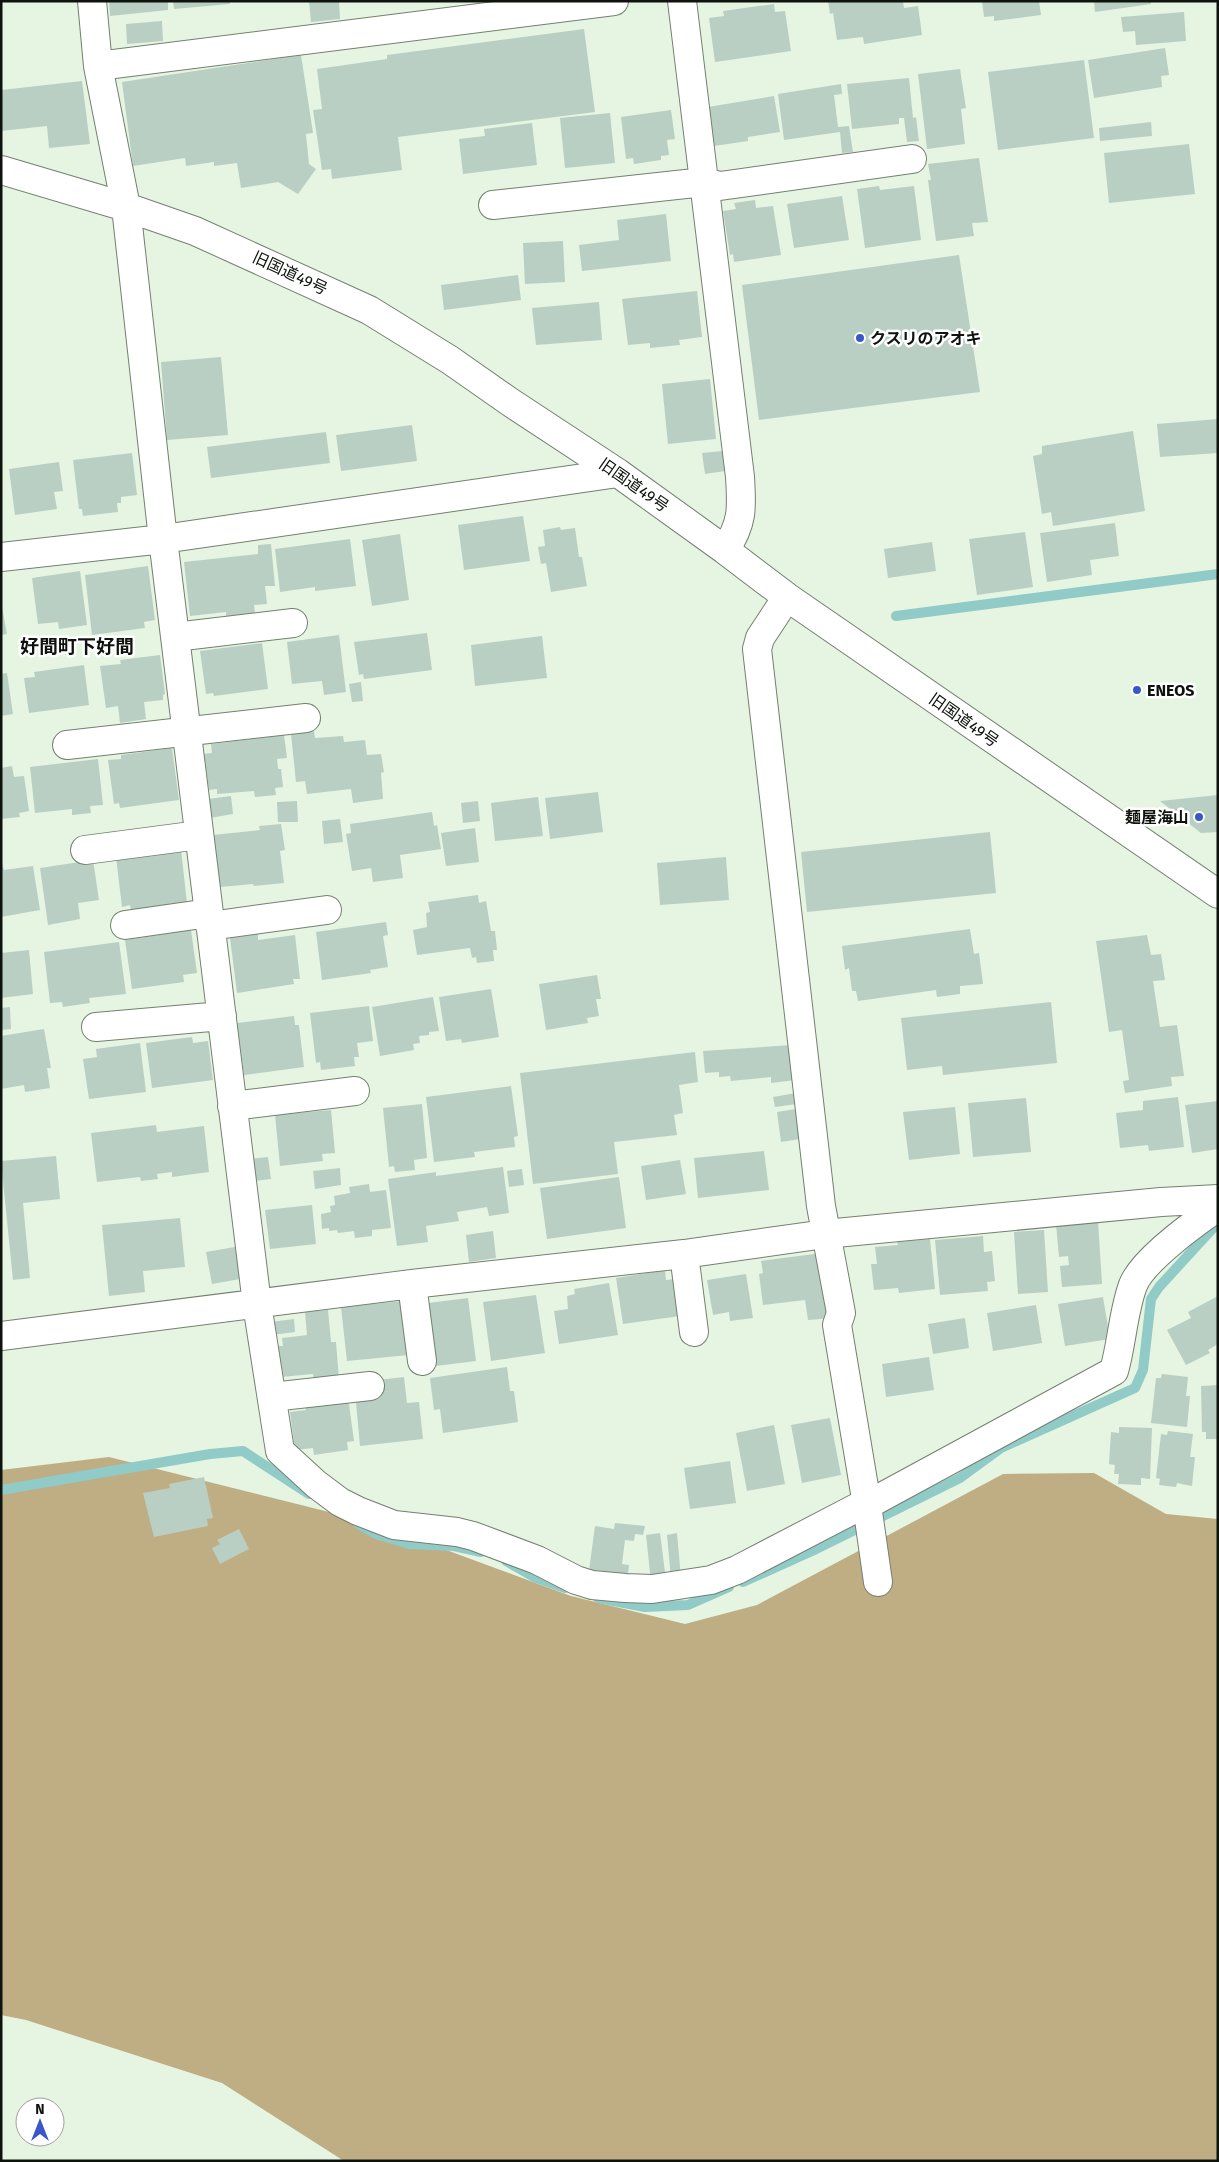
<svg xmlns="http://www.w3.org/2000/svg" width="1219" height="2162" viewBox="0 0 1219 2162" font-family="'Fira Sans','Noto Sans JP',sans-serif">
<style>
.forest{fill:#bfad84}
.lines{fill:none;stroke-linecap:round;stroke-linejoin:round}
.stream{stroke:#91cbc7;stroke-width:10}
.building{fill:#b9cfc4}
.minor-casing{stroke:#738070;stroke-width:30}
.minor{stroke:#fff;stroke-width:28}
.poi-dot{fill:#3a57c9;stroke:#fff;stroke-width:2}
.labels{text-anchor:middle;dominant-baseline:central;stroke-width:5;stroke-linejoin:round;paint-order:stroke}
.street-label{font-size:16px;fill:#0e130d;stroke:#fff}
.poi-label{font-size:16px;font-weight:bold;fill:#0e130d;stroke:#fff;text-anchor:start}
.quarter-label{font-size:19px;font-weight:bold;fill:#0e130d;stroke:#fff}
</style>
<rect width="100%" height="100%" fill="#e6f4e2"/>
<!-- forest -->
<path class="forest" d="M109,1457L373,1523L571,1596L685,1624L757,1605L1003,1474L1094,1473L1166,1514L1218,1519V2161H344L222,2083L26,2020L1,2015V1470Z"/>
<g class="lines">
<!-- stream -->
<path class="stream" d="M896,616L1218,574
M1,1490L210,1454L243,1451L309,1494
M358,1524L376,1534L409,1544L454,1546L481,1552
M506,1561L534,1577L565,1588
M743,1582L812,1551L960,1478L1001,1448L1135,1388L1143,1370L1151,1299L1159,1287L1213,1228L1218,1226
M598,1598L645,1607L688,1605L729,1587"/>
</g>
<!-- building -->
<path class="building" d="M109,1H168V10L110,16Z
M173,1H230V4L174,9Z
M309,1H339L340,19L311,22Z
M828,1H903L904,8L918,6L922,35L864,44L863,37L837,40L833,13L830,14Z
M982,1H1039L1041,15L994,21V16L984,17Z
M1094,1H1151V4L1095,12Z
M774,4L775,12L785,11L791,51L715,62L709,18L724,16L723,11Z
M1184,12L1186,41L1136,45L1135,31L1123,32L1121,17Z
M162,21L163,41L127,44L126,24Z
M584,29L595,112L398,137L402,170L332,179L331,169L322,170L313,110L322,109L317,69L387,59V55Z
M1165,48L1169,75L1161,76L1162,87L1094,98L1088,60Z
M301,55L313,133L306,134L309,164L316,169L298,194L278,182L241,188L237,163L214,166V162L186,166L185,158L133,166L122,82Z
M1084,60L1094,138L998,150L988,72Z
M960,69L966,108L961,109L965,144L927,149L918,74Z
M909,78L913,118L916,117L919,141L907,142L904,118H899V124L852,129L847,84Z
M82,81L90,144L49,148L47,126L1,131V90Z
M841,84L842,94L834,95L838,127L849,126L853,152L842,153L840,132L784,140L778,94Z
M774,96L780,132L748,137V141L714,146L708,107Z
M671,110L675,139L667,140L669,155L661,156V160L634,164L633,158L626,159L621,117Z
M610,113L615,163L565,168L560,118Z
M1151,122L1152,136L1100,141L1099,128Z
M532,123L537,165L463,174L459,139L485,136L484,129Z
M1189,144L1195,194L1109,203L1104,153Z
M979,158L988,222L972,223L974,236L936,241L928,180H931L928,164Z
M879,186L880,190L914,186L921,240L865,248L857,189Z
M842,196L849,240L794,248L787,204Z
M755,200L756,208L773,206L781,255L734,262L733,254L730,255L723,211L736,209L734,203Z
M666,214L671,261L582,271L579,245L619,240L617,220Z
M563,241L565,282L525,284L523,243Z
M959,255L980,392L759,420L742,285Z
M518,275L521,300L444,310L441,285Z
M697,291L702,337L679,340L680,345L650,348V343L628,345L622,299Z
M599,302L602,340L536,345L532,308Z
M221,357L228,435L167,440L161,362Z
M710,379L716,439L668,444L662,384Z
M1218,419V453L1160,457L1157,424Z
M412,425L417,461L341,471L336,435Z
M1133,431L1145,511L1053,526L1051,512L1042,514L1033,456L1042,454V446Z
M326,432L330,463L211,478L207,447Z
M723,451L725,471L705,474L702,453Z
M132,453L137,495L121,497V503H117L118,512L83,516L82,509H79L73,460Z
M59,462L63,491L54,492L57,509L15,515L9,469Z
M523,516L530,561L464,570L458,525Z
M1115,523L1119,556L1090,560L1092,575L1047,582L1040,533Z
M560,527L561,530L575,528L579,557H582L587,586L551,592L546,563L541,564L538,547L545,546L543,530Z
M1025,532L1033,587L977,595L969,539Z
M400,534L409,600L372,606L362,540Z
M350,539L356,586L315,591V587L280,592L275,549Z
M932,542L936,571L888,578L884,549Z
M271,544L275,586H265L267,604L254,605L255,613L226,616V612L190,616L184,562L258,554V545Z
M148,566L155,620L144,622L145,628L92,635L85,575Z
M80,571L87,625L59,629L58,622L38,624L32,578Z
M1,602L7,634L1,635Z
M427,633L432,670L364,679L363,674L359,675L354,642Z
M339,635L346,692L324,695L322,681L292,684L287,642Z
M542,636L547,678L475,686L471,645Z
M262,643L268,689L214,696L213,693L206,694L200,651Z
M160,655L165,694L163,695V700L144,702L146,719L120,723L118,706L106,708L100,666L121,664L120,660Z
M84,665L89,705L29,713L24,678L35,677L34,672Z
M7,673L13,714L1,716V674Z
M361,682L363,701L352,702L349,684Z
M314,731L315,738L343,736L344,742L365,740L367,755L381,754L384,772L381,773L383,799L353,803L351,789L307,794L305,781L296,782L291,734Z
M284,735L287,758L277,759L278,769H281L283,787L275,788L276,795L255,797L254,791L217,794V789L209,790L204,754L212,753L211,744Z
M172,748L179,800L120,808L119,803L114,804L108,760L121,759V755Z
M98,759L103,805L90,806L91,813L72,815V809L35,813L30,767Z
M12,766L14,777L24,776L29,811L19,813L20,817L1,819V768Z
M598,792L603,832L550,839L545,798Z
M1218,795V832L1201,833L1160,801Z
M231,796L233,814L210,818L208,799Z
M538,797L543,836L495,841L491,803Z
M297,801L298,822H278L277,802Z
M478,801L480,821L463,823L461,803Z
M432,812L434,826L437,825L441,849L400,855L403,878L373,882L371,868L352,871L346,834L351,833L350,824Z
M340,819L343,842L324,844L322,821Z
M281,824L285,850L280,851L284,883L254,886L253,884L220,887L213,835L260,830L259,826Z
M475,828L479,862L446,866L441,833Z
M990,832L996,893L807,912L801,852Z
M181,849L187,904L131,910L130,905L122,907L116,857Z
M726,857L729,900L660,905L657,863Z
M93,860L99,900L78,903L80,919L48,925L40,868Z
M1,861L4,870L33,866L40,910L1,917Z
M478,895L479,903L486,901L491,931H495L497,950H493L494,961L477,963L476,957L472,958L470,948L417,955L413,930L427,927L426,913L430,912L428,902Z
M386,922L388,935L383,936L388,967L370,970L371,973L322,980L316,932Z
M970,929L974,954L979,953L983,984L960,986V994L937,997L936,990L858,1001L856,991H852L849,968L845,970L842,946Z
M191,930L197,973L183,975L184,982L132,989L125,940Z
M258,934V940L295,935L300,979H293L294,984L237,993L230,938Z
M1147,935L1151,955L1161,954L1165,980L1153,981L1160,1027L1177,1025L1184,1076L1171,1077L1172,1086L1125,1093L1123,1081L1129,1080L1122,1030L1109,1032L1096,941Z
M119,942L126,994L89,998L90,1003L63,1007L62,1002L50,1003L44,952Z
M29,950L33,994L1,998V953Z
M597,975L601,999H596L599,1016L587,1018L588,1023L546,1030L539,984Z
M491,989L499,1037L462,1043L461,1039L446,1041L439,997Z
M433,997L439,1031L429,1032V1035L419,1036L420,1043L413,1044L414,1050L380,1056L372,1007Z
M1051,1002L1057,1063L943,1075L942,1066L907,1070L901,1018Z
M369,1006L373,1041L357,1043L359,1057H354L355,1066L321,1070L320,1062L316,1063L310,1013Z
M10,1007L11,1029L1,1030V1008Z
M294,1016L295,1025H299L304,1067L244,1075L237,1023Z
M44,1029L51,1068H47L50,1088L25,1092L24,1085L1,1089V1036Z
M192,1037L193,1043L208,1041L213,1080L152,1088L146,1043Z
M140,1043L146,1092L89,1099L83,1059L97,1057L96,1049Z
M792,1045L796,1080L771,1083V1077L731,1081L730,1076L719,1077V1072L705,1073L703,1051Z
M695,1052L698,1082L679,1085L683,1113L674,1115L677,1135L614,1142L618,1174L533,1184L520,1073Z
M511,1086L518,1136L514,1137L515,1147L474,1152L475,1157L434,1162L426,1097Z
M796,1093L797,1104L775,1107L773,1097Z
M1178,1097L1184,1147L1149,1151L1148,1145L1120,1148L1116,1113L1143,1110V1101Z
M1026,1098L1031,1152L973,1157L968,1103Z
M1218,1101V1149L1192,1153L1185,1105Z
M422,1104L427,1158L414,1160L415,1170L395,1172L394,1166L389,1167L383,1108Z
M955,1107L960,1154L909,1160L903,1112Z
M796,1109L800,1139L781,1142L777,1112Z
M331,1110L335,1153L322,1154L323,1161L280,1166L275,1115Z
M156,1125L157,1132L204,1126L209,1172L172,1177V1172L157,1174L158,1179L141,1181L140,1177L97,1182L91,1133Z
M764,1151L769,1190L698,1198L694,1158Z
M56,1156L60,1199L23,1203L30,1278L13,1280L1,1161Z
M268,1157L271,1179L253,1181L250,1159Z
M680,1160L686,1194L646,1200L641,1166Z
M503,1167L509,1213L489,1216L487,1207L457,1212L459,1221L426,1226L428,1242L397,1246L388,1179L436,1172V1176Z
M340,1168L341,1185L315,1189L313,1171Z
M522,1169L524,1185L509,1187L507,1171Z
M619,1177L626,1228L547,1239L540,1188Z
M369,1184L370,1192L386,1190L391,1228L372,1230V1236L355,1238L354,1231L338,1233L337,1230L329,1231V1228L322,1229L321,1214L331,1212L330,1206L335,1205L334,1196L350,1193L349,1187Z
M312,1205L316,1244L270,1249L265,1210Z
M180,1218L185,1267L143,1271L145,1292L109,1296L102,1225Z
M1098,1221L1102,1284L1062,1287L1060,1266L1069,1265L1068,1256L1059,1257L1056,1224Z
M1044,1230L1048,1292L1018,1294L1014,1232Z
M493,1231L496,1258L469,1262L466,1235Z
M983,1236L984,1252L992,1251L995,1281L987,1282L988,1291L940,1295L935,1240Z
M930,1239L935,1289L899,1293L898,1288L874,1290L871,1264H877L875,1247L898,1245L897,1242Z
M235,1247L240,1279L212,1284L206,1252Z
M822,1253L833,1318L808,1320L805,1300L763,1305L759,1274L763,1273L761,1261Z
M665,1270L666,1280L675,1279L680,1316L623,1324L616,1278Z
M746,1274L753,1318L730,1321L729,1312L713,1315L707,1280Z
M609,1283L618,1335L559,1344L554,1311L568,1309L567,1296L575,1294L574,1289Z
M536,1295L545,1353L491,1361L483,1302Z
M1218,1296V1344L1208,1350L1210,1353L1186,1365L1167,1330L1191,1318L1188,1312Z
M1103,1297L1110,1339L1065,1346L1058,1304Z
M468,1298L476,1361L436,1366L428,1303Z
M404,1301L409,1355L347,1361L341,1307Z
M1036,1305L1042,1343L993,1351L987,1313Z
M328,1310L331,1342H336L339,1380L314,1382L313,1374L281,1377L278,1346H283L282,1338L307,1335L305,1312Z
M965,1318L969,1348L933,1354L928,1324Z
M294,1319L295,1332L272,1335L271,1322Z
M929,1357L934,1390L886,1397L882,1364Z
M507,1367L510,1391H514L518,1422L443,1433L440,1409L434,1410L430,1378Z
M1162,1374L1188,1377L1186,1396H1190L1187,1427L1151,1423L1156,1378H1161Z
M404,1377L407,1403L419,1402L423,1439L360,1446L355,1392L378,1380Z
M1218,1385V1439H1206V1432H1202L1201,1386Z
M348,1397L354,1441L347,1442L348,1450L314,1455L313,1448L295,1450L290,1412L306,1410L305,1402Z
M830,1418L841,1475L802,1483L791,1425Z
M774,1425L785,1484L747,1491L736,1433Z
M1119,1427L1152,1428L1150,1479L1141,1478V1485L1118,1484L1119,1474H1114L1115,1465L1109,1464L1111,1432L1119,1433Z
M1168,1431L1193,1434L1190,1457H1195L1192,1486L1177,1483L1176,1487L1159,1485L1160,1479L1156,1478L1161,1434L1167,1435Z
M730,1461L736,1503L690,1509L684,1468Z
M204,1477L213,1518L207,1519L208,1526L154,1537L143,1493L170,1488L169,1484Z
M615,1523L645,1526L643,1535L635,1534L634,1541L625,1540L622,1564L629,1565L627,1583L588,1578L595,1526L614,1529Z
M239,1529L249,1549L220,1564L212,1548L220,1544L217,1540Z
M660,1533L666,1580L651,1582L646,1535Z
M677,1533L681,1578L671,1579L667,1535Z"/>
<g class="lines">
<!-- minor casing -->
<g class="minor-casing">
<path id="minor" d="M92,1L98,66L126,207L163,539L257,1304L280,1451L316,1484L340,1502L358,1511L394,1525L457,1532L473,1536L537,1560L576,1580L592,1585L625,1588L652,1589L711,1580L737,1570L862,1505H867L1114,1371C1122,1343 1123,1312 1133,1285C1143,1260 1196,1222 1218,1207
M682,1L740,477C742,508 743,523 725,550
M98,66L614,1
M1,170L126,207L195,231L369,310L450,360L510,402L618,473L725,550L787,597L1218,894
M493,205L704,182L720,186L912,159
M1,557L163,539L618,473
M787,597L760,638L757,649L821,1206L841,1313L837,1325L867,1505L878,1582
M175,637L293,623
M67,745L306,718
M85,850L199,835
M125,925L209,913
M210,926L327,910
M96,1027L222,1016
M232,1106L355,1091
M684,1254L694,1332
M412,1284L422,1361
M1,1336L412,1284L684,1254L825,1234L1161,1202L1218,1199
M272,1397L370,1386"/>
</g>
<!-- minor -->
<use href="#minor" class="minor"/>
</g>
<!-- markers -->
<g class="poi-dot">
<circle cx="860" cy="338" r="5"/>
<circle cx="1137" cy="690" r="5"/>
<circle cx="1199" cy="817" r="5"/>
</g>
<g class="labels">
<!-- street labels -->
<g class="street-label">
<text transform="translate(290 273) rotate(25)">旧国道49号</text>
<text transform="translate(634 485) rotate(35)">旧国道49号</text>
<text transform="translate(964 720) rotate(35)">旧国道49号</text>
</g>
<!-- poi labels -->
<g class="poi-label">
<text x="870" y="338">クスリのアオキ</text>
<text x="1147" y="690">ENEOS</text>
<text x="1189" y="817" text-anchor="end">麺屋海山</text>
</g>
<!-- quarter labels -->
<g class="quarter-label">
<text x="77" y="646">好間町下好間</text>
</g>
</g>
<!-- border -->
<rect width="1219" height="2162" fill="none" stroke="#0e130d" stroke-width="5"/>
<!-- north arrow -->
<g transform="translate(40 2122)"><circle r="24" fill="#ffffff" stroke="#9fa19e"/>
<path d="M0-4L9 19L0 12L-9 19Z" fill="#3a57c9"/>
<text y="-8" font-size="14" font-weight="bold" text-anchor="middle" fill="#0e130d">N</text>
</g>
</svg>
